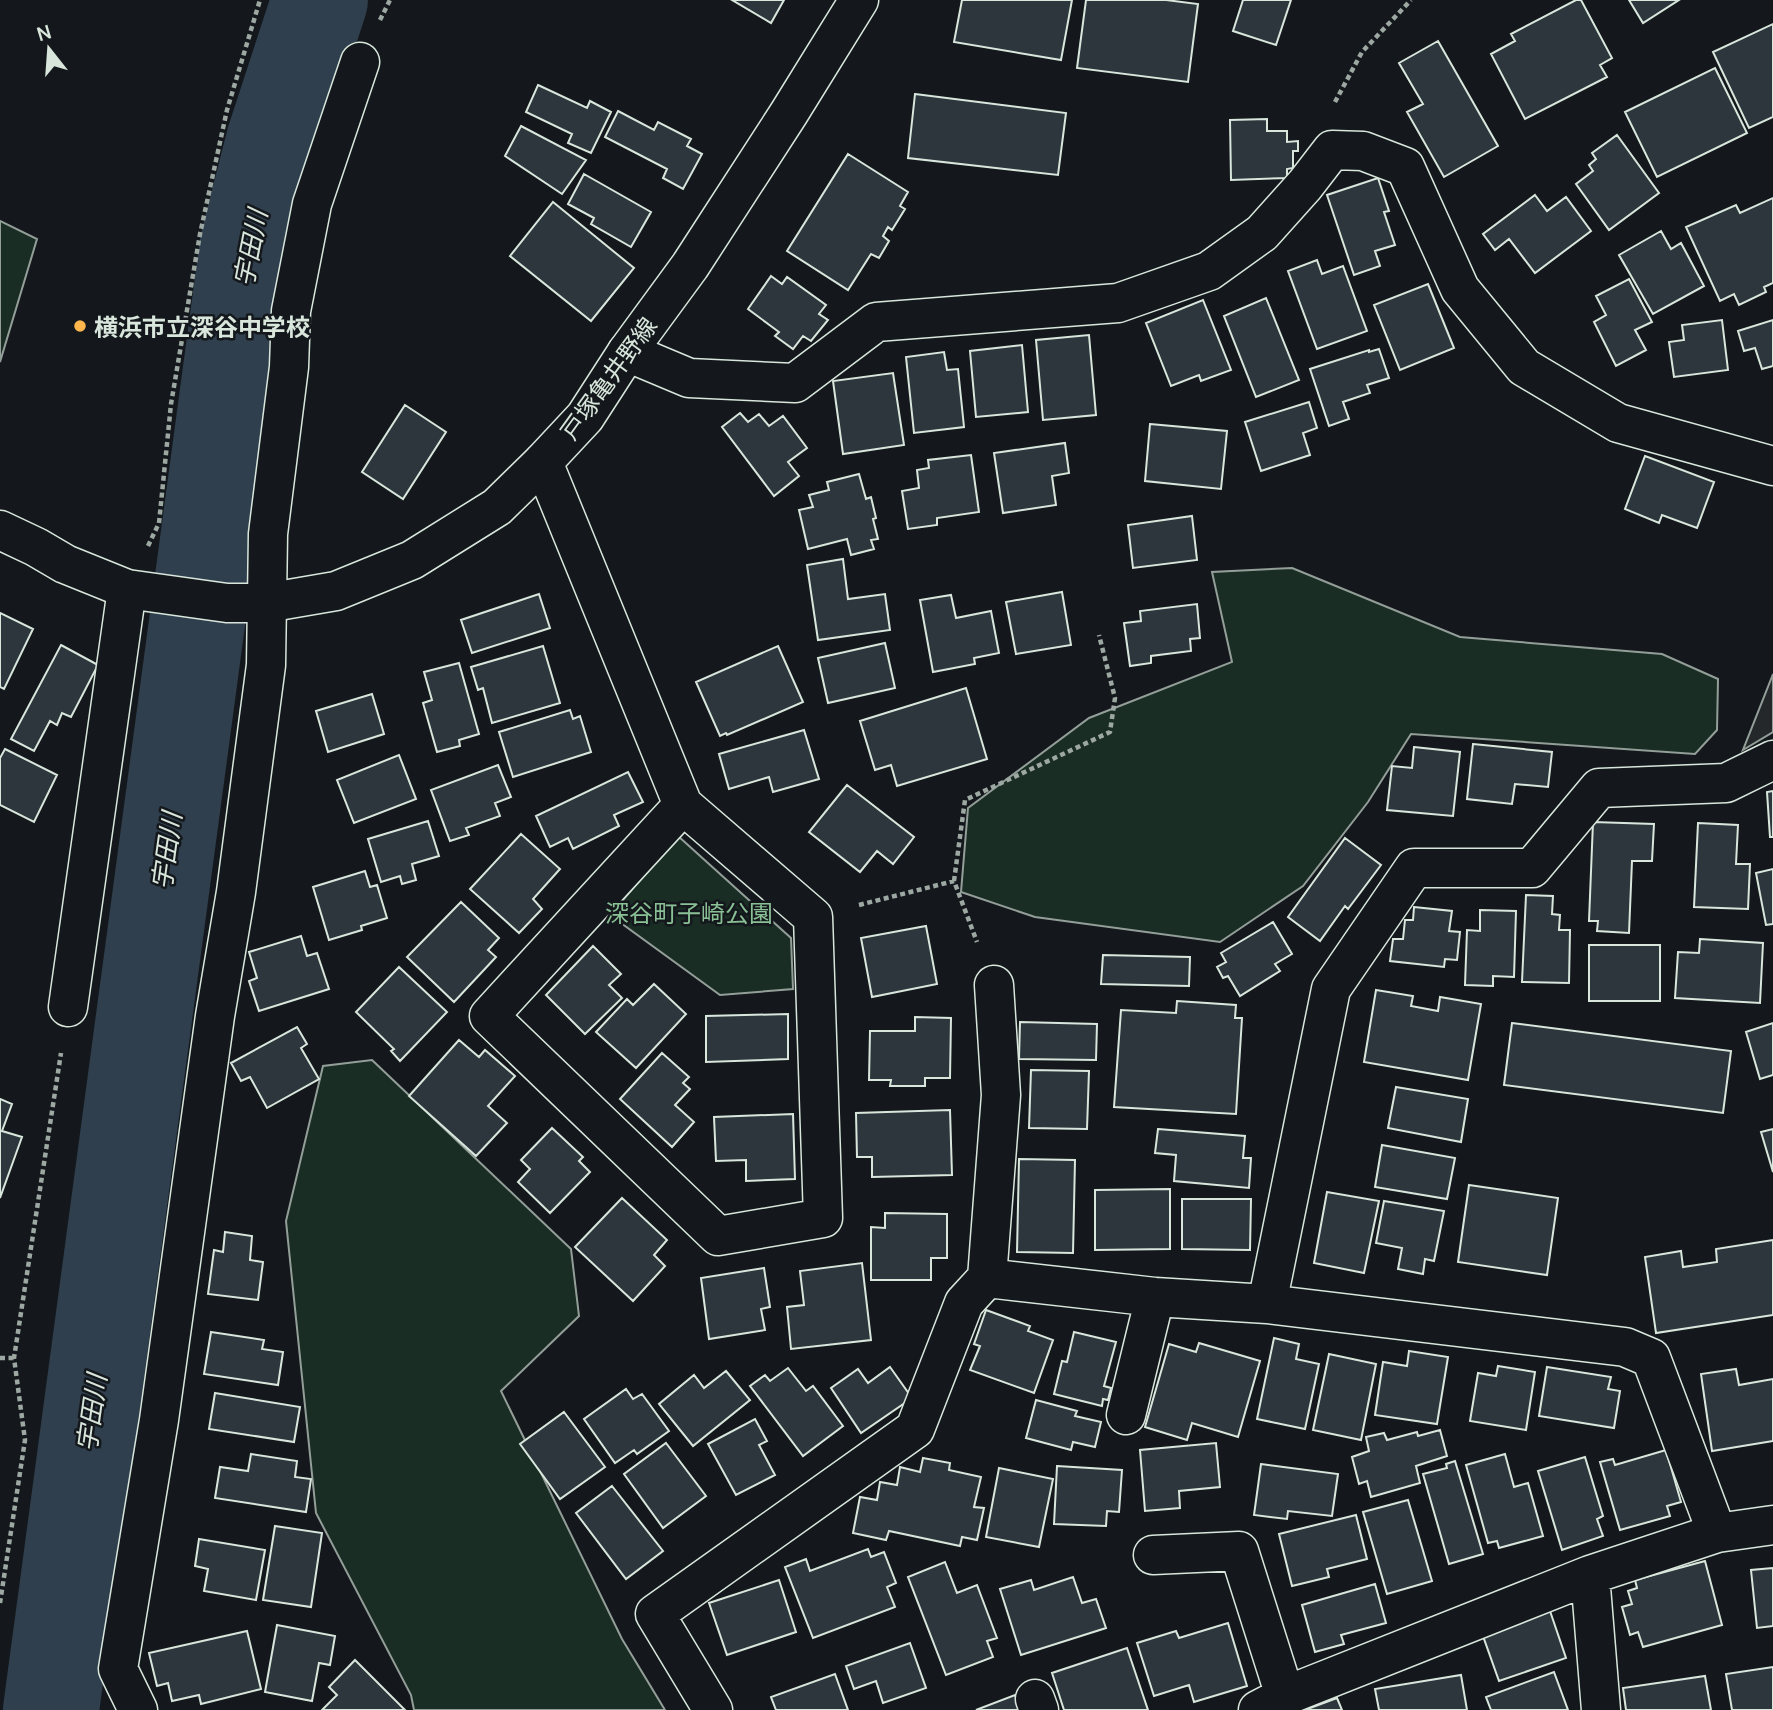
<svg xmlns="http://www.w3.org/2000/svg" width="1773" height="1710" viewBox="0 0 1773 1710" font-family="Manrope,'Noto Sans JP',sans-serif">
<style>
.green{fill:#1a2d24;stroke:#939e99;stroke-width:2}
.parking{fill:#24282b;stroke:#939e99;stroke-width:2}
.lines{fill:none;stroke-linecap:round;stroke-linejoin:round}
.river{stroke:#2f3f4d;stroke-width:96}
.building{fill:#2c363c;stroke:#d8e6dc;stroke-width:2}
.minor-casing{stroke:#d8e6dc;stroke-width:41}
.major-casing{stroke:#d8e6dc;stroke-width:41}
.path{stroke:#9da8a2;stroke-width:4.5;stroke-dasharray:5 3.5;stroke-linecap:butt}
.minor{stroke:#14181c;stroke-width:38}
.major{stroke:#14181c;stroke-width:38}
.poi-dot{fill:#ffb74d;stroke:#14181c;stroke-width:2.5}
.labels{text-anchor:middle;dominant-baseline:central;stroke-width:5;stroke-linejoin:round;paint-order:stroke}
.poi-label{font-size:24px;font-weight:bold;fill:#d8e6dc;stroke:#14181c;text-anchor:start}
.street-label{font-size:24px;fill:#d8e6dc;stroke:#14181c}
.park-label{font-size:24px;fill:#8ac095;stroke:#14181c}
.water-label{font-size:26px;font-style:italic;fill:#d8e6dc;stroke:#14181c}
</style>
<rect width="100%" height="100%" fill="#14181c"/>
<!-- green -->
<path class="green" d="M0,221L37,239L0,362Z
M1292,568L1460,637L1662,654L1718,679L1717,730L1695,754L1411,734L1368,802L1303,886L1220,942L1035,917L961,892L968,808L1089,718L1232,662L1212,572Z
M678,836L791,938L793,989L720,995L610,915Z
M372,1060L571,1249L579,1316L501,1391L622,1639L665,1710H414L411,1695L316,1513L286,1221L323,1066Z"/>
<!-- parking -->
<path class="parking" d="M1773,674V732L1743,750Z"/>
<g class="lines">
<!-- river -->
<path class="river" d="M51,1710L248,243L274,141L320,0"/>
</g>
<!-- building -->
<path class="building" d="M732,0H784L771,23Z
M962,0H1072L1061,60L954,42Z
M1086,0H1166L1198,4L1188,82L1077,68Z
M1243,0H1291L1276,45L1233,31Z
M1576,0H1581L1612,58L1600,65L1607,77L1525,119L1491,54L1515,41L1511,34Z
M1629,0H1679L1643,23Z
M1773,24V117L1749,128L1713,52Z
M1438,41L1498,146L1444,177L1407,112L1423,104L1399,63Z
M1715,68L1747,133L1657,177L1625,112Z
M538,85L587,108L590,101L611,112L591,153L568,143L572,134L526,112Z
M915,94L1066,113L1058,175L908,158Z
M618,111L654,130L658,122L691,139L687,146L702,154L683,189L663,178L667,169L605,137Z
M1267,119V131H1287V142L1298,141V151H1293V168L1287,169V178L1231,180L1230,120Z
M521,126L586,160L562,194L505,156Z
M1617,135L1659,193L1609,230L1576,184L1593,171L1589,165L1596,159L1592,153Z
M848,154L908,192L900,206L905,209L892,230L888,227L883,236L889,241L879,258L871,254L848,290L787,251Z
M584,174L651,212L631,247L591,224L594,218L568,204Z
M1378,178L1389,211L1384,212L1395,245L1375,251L1380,266L1354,275L1327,195Z
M1535,195L1547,211L1566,197L1591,231L1535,273L1509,239L1495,250L1483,234Z
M1773,198V283L1764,287L1766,292L1739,305L1734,294L1720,301L1686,227L1736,205L1740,213Z
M553,202L634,268L591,321L510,256Z
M1661,231L1671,249L1681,243L1704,286L1653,314L1619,255Z
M1317,260L1322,274L1343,266L1367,331L1317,349L1288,271Z
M771,276L782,284L787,277L826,305L819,314L828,320L811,341L803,336L793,349L775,336L779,332L748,309Z
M1629,279L1652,322L1635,330L1646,350L1616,366L1594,322L1606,315L1596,296Z
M1428,284L1454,348L1400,370L1374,305Z
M1266,298L1299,380L1256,397L1224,316Z
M1203,300L1231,370L1201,381L1199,375L1171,386L1146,323Z
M1722,320L1728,370L1674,377L1669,342L1684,340L1682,325Z
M1773,320V366L1762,369L1755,348L1744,351L1738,331Z
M1089,335L1096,415L1043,420L1036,340Z
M1022,345L1028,412L976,417L970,351Z
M1379,349L1389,378L1367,385L1370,393L1343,402L1349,419L1329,426L1310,369L1369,350V352Z
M944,352L947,370L958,369L964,427L914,433L906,357Z
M893,373L904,445L843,454L833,381Z
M1309,402L1317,428L1303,433L1310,455L1261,471L1245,422Z
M405,405L446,432L403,499L362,472Z
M740,413L748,422L759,414L769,426L783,416L807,448L788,462L799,476L774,496L722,427Z
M1150,424L1227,431L1221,489L1145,481Z
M1065,443L1069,473L1052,476L1056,505L1003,513L994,453Z
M971,455L979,512L937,518V525L908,529L902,491L919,488L917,470L929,468L928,460Z
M1645,456L1714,482L1697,528L1662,515L1659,523L1625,509Z
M859,474L866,499L871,497L876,518L873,519L878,539L871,540L874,549L851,555L847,539L808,549L799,510L813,507L809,495L829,490L827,482Z
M1192,516L1197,560L1133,568L1128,525Z
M843,559L848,599L885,594L890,630L818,640L807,565Z
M1062,592L1071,645L1016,654L1006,602Z
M539,594L550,628L472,653L461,620Z
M951,595L956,618L991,611L999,653L974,658L975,664L933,672L920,600Z
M1197,604L1200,638L1190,639L1191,651L1151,656V663L1130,666L1124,623L1141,621L1140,611Z
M0,613L33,629L4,689L0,687Z
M885,643L895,688L828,703L818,658Z
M61,645L98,665L71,717L62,713L57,725L50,721L34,751L11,739Z
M543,646L560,703L492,723L483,688L478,690L471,667Z
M778,646L803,702L727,735L726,733L720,736L696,682Z
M459,663L479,734L459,740L460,746L437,752L423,703L432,700L424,672Z
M966,688L987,759L897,786L891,765L875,770L860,721Z
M372,694L384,734L328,752L316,711Z
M570,710L573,719L580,716L591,752L513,777L499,732Z
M804,730L819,779L773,792L769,777L729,789L719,754Z
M1473,744L1552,752L1548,787L1515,784L1512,804L1467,799Z
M1414,747L1460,752L1453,816L1387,810L1392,766L1412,768Z
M5,749L57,775L34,822L0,805V758Z
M399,755L416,799L354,823L337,780Z
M498,765L511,797L495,803L500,816L466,828L469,835L450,841L431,790Z
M628,772L643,802L614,815L619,826L573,849L568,838L550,847L536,816Z
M847,785L914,837L893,864L877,851L860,872L809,832Z
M1773,791V837H1770L1767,792Z
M428,821L439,856L412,864L416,880L402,884L400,876L381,882L368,839Z
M1593,822L1654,824L1652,861H1632L1629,933L1597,931L1598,921H1589Z
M1698,823L1738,825L1736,864H1750L1748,909L1694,907Z
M521,834L560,869L533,899L542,909L519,933L470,889Z
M1345,838L1381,865L1348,909L1345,906L1320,941L1288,917Z
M1773,869V924L1766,925L1756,873Z
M365,871L370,887L377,885L387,918L361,926L362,930L329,940L313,887Z
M1526,895L1553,896L1552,914L1560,915L1559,930H1570L1569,983L1522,982Z
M461,902L499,938L488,950L496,957L454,1002L407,957Z
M1414,907L1452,911L1449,931L1460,932L1457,960L1445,959L1444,967L1390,961L1393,939H1403L1405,920H1413Z
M1480,910L1516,911L1514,977L1493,976V986L1465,985L1467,930L1480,931Z
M1273,922L1292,954L1275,964L1280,971L1240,996L1228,976L1223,978L1217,967L1226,962L1221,953Z
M926,926L937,984L872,997L861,938Z
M301,936L307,956L317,953L329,989L259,1011L249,981L257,978L249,952Z
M1700,939L1763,943L1760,1003L1675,998L1678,952L1699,953Z
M1589,945H1660V1001H1589Z
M593,946L621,974L609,985L622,998L585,1034L546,995Z
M1103,955L1190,957L1189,986L1101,984Z
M399,967L447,1012L400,1061L391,1051L394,1049L356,1012Z
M654,984L686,1014L636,1068L596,1032L627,999L633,1005Z
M1376,990L1413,996L1411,1006L1438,1011L1440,997L1481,1004L1468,1080L1364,1062Z
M1177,1001L1236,1005L1235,1018H1242L1236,1114L1114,1107L1121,1010L1176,1013Z
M788,1014V1059L706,1062V1016Z
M915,1017L951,1018L950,1078H925V1086H890L891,1080H869L870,1031H915Z
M1020,1022L1097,1024L1096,1060L1019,1059Z
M1512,1023L1731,1051L1723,1113L1504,1085Z
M1773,1023V1075L1760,1079L1746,1032Z
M297,1027L307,1044L301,1048L319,1079L267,1108L250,1077L241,1081L231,1063Z
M459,1040L479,1057L485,1050L515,1076L488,1106L507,1123L476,1156L409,1096Z
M662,1053L689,1077L683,1083L690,1089L675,1105L694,1122L672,1147L620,1099Z
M1031,1070L1089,1071L1087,1129L1029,1128Z
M1396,1087L1468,1099L1461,1142L1388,1128Z
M0,1099L12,1104L2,1131L22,1137L0,1198Z
M950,1110L952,1175L872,1177V1157H857L856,1113Z
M793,1114L795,1179L746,1181V1160L716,1161L714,1117Z
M552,1128L583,1157L579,1161L590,1172L550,1213L518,1182L530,1169L521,1160Z
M1158,1129L1245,1136L1243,1158H1251L1249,1188L1174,1181L1176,1155L1155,1153Z
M1773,1129V1172L1761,1132Z
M1382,1145L1455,1158L1447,1199L1375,1187Z
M1019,1159L1075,1160L1073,1253L1017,1252Z
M1469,1185L1558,1198L1547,1275L1458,1262Z
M1170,1189V1249L1095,1250V1190Z
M1327,1192L1379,1201L1364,1273L1314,1263Z
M622,1198L667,1240L654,1255L665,1266L633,1301L575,1247Z
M1182,1199H1251L1250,1250L1182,1249Z
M1384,1201L1444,1211L1434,1261L1425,1259L1423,1274L1398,1269L1402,1248L1376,1243Z
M885,1213L947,1214V1258H931V1280H871V1227L885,1228Z
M225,1232L252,1236L250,1260L263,1262L258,1300L208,1294L214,1250L223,1252Z
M1773,1240V1315L1656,1333L1645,1257L1681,1251L1683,1267L1717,1262L1716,1249Z
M862,1263L871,1340L791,1349L787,1307L804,1305L800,1271Z
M764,1268L770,1307L761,1309L765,1330L709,1339L701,1278Z
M986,1310L1030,1326L1028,1331L1053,1340L1034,1393L970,1370L980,1346L974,1344Z
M211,1332L264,1340L262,1349L283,1352L278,1385L204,1374Z
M1074,1332L1116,1342L1104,1386L1111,1388L1108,1400L1103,1399L1102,1406L1054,1394L1062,1361L1067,1362Z
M1274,1338L1299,1344L1296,1359L1319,1364L1305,1429L1257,1419Z
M1199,1343L1260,1361L1238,1437L1192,1423L1187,1440L1145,1427L1169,1344L1196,1352Z
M1409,1351L1448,1357L1437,1424L1375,1415L1383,1362L1407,1366Z
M1329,1354L1376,1364L1361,1440L1313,1430Z
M1498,1366L1535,1372L1526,1430L1470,1421L1478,1373L1496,1376Z
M890,1367L912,1398L861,1433L831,1388L858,1369L868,1383Z
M1547,1367L1611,1377L1608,1389L1620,1391L1614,1428L1539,1416Z
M788,1368L806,1391L813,1386L843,1426L803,1456L750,1386L765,1375L770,1381Z
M1736,1369L1739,1385L1773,1379V1441L1712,1451L1701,1374Z
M726,1371L750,1400L693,1446L659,1404L694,1375L704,1388Z
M626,1389L633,1399L642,1394L669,1431L637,1454L634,1450L615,1463L584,1419Z
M215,1393L300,1407L294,1442L209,1429Z
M1036,1400L1077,1411L1075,1416L1101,1422L1095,1447L1073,1442L1071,1450L1026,1438Z
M564,1412L605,1467L560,1499L520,1444Z
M755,1419L767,1441L759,1445L775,1475L736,1495L708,1444Z
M1440,1430L1447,1456L1416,1466L1420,1483L1371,1497L1367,1481L1359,1484L1352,1457L1369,1451L1366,1437L1384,1433L1387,1440L1417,1432L1418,1436Z
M666,1443L706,1496L663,1528L624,1474Z
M1216,1443L1220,1487L1179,1491L1180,1508L1145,1511L1140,1450Z
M1666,1450L1681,1502L1667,1506L1670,1516L1620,1530L1600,1462L1613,1459L1615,1465Z
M251,1454L297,1461L295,1477L311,1479L306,1512L215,1498L220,1467L248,1471Z
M1505,1454L1514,1487L1528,1483L1543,1536L1499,1548L1497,1541L1488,1543L1466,1465Z
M1585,1457L1603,1516L1597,1519L1603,1536L1562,1550L1538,1471Z
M923,1458L950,1463L949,1470L981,1477L974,1507L984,1508L977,1540L962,1537L960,1546L889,1531L886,1540L853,1533L860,1497L877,1500L880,1482L897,1485L900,1467L920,1472Z
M1455,1461L1483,1554L1449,1564L1423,1474L1447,1468L1446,1464Z
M1261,1464L1338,1474L1332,1516L1288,1511L1287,1519L1254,1515Z
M1057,1466L1122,1470L1119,1512L1107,1511L1106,1526L1054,1524Z
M999,1468L1053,1479L1039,1547L986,1537Z
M612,1486L663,1551L626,1579L576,1513Z
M1408,1500L1432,1581L1387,1594L1363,1512Z
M1356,1515L1367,1559L1327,1569L1329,1577L1292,1586L1279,1534Z
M275,1526L322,1533L311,1607L263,1600Z
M199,1539L265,1550L256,1600L204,1591L208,1569L195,1566Z
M868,1549L871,1557L884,1552L896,1583L887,1587L895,1607L813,1638L785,1567L806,1559L810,1571Z
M1705,1561L1722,1625L1643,1647L1638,1632L1630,1635L1622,1607L1632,1604L1628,1591L1637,1588L1635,1580Z
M945,1562L957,1593L977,1585L997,1638L987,1641L993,1657L946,1675L908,1577Z
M1773,1568V1626L1757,1628L1751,1570Z
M1073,1577L1082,1603L1096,1599L1106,1628L1021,1655L1000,1589L1031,1580L1034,1590Z
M779,1580L796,1632L727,1655L709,1603Z
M1375,1584L1386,1623L1341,1635L1344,1644L1315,1652L1302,1605Z
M1550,1611L1566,1658L1499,1681L1483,1636Z
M1228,1623L1247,1686L1194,1702L1189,1685L1154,1696L1137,1643L1176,1631L1179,1638Z
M277,1625L335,1636L330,1665L319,1663L312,1701L265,1692Z
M247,1631L261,1689L201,1704L199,1695L172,1701L168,1683L157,1686L149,1653Z
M910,1643L926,1688L883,1703L876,1681L854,1689L846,1666Z
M1127,1648L1148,1710H1064L1052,1673Z
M355,1660L405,1710H322L337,1695L329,1687Z
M1773,1667V1710H1732L1726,1674Z
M1554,1672L1568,1710H1491L1486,1697Z
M835,1674L848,1710H776L771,1697Z
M1461,1675L1467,1710H1379L1375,1689Z
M1705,1676L1711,1710H1626L1623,1688Z
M1015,1695L1021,1710H976Z
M1337,1698L1342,1710H1305Z"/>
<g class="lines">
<!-- minor casing -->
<g class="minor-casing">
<path id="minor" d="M627,352L689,378L795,383L876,322L1118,303L1209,271L1262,233L1305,185L1332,150L1363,151L1405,167L1460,289L1524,367L1618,423L1773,466
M543,462L683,805L813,917L823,1218L718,1236L489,1016L683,805
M68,1007L127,589
M987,1278L1001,1095L994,985
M1267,1304L1331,989L1414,868H1532L1599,788L1726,783L1773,760
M1126,1415L1155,1297
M1153,1555L1239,1551L1285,1696
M1590,1575L1601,1710
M1035,1699L1039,1710
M138,1710L118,1669L159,1420L215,1016L236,892L266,665L268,534L289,367L291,311L312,204L360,62
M713,1710L655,1614L915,1429L964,1303L987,1278L1155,1297L1267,1304L1625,1347L1651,1358L1717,1533
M1258,1710L1285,1696L1590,1575L1717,1533L1773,1525"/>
</g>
<!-- major casing -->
<g class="major-casing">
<path id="major" d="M0,530L36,547L65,564L127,589L227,603H266L336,591L412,560L497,507L543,462L585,417L627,352L690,266L789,113L859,0"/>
</g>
<!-- path -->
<path class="path" d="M380,20L390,0
M1335,102L1362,52L1411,0
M148,546L159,523L171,404L200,234L227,110L260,0
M954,881L965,800L1110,732L1115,698L1099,635
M859,905L954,881L977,942
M0,1358H14
M0,1603L25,1440L14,1358L61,1053"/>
<!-- minor -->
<use href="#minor" class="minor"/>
<!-- major -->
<use href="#major" class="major"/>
</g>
<!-- markers -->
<circle class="poi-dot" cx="80" cy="326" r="7"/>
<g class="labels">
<!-- poi labels -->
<g class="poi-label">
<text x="94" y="326">横浜市立深谷中学校</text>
</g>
<!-- street labels -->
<g class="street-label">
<text transform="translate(608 378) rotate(-54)">戸塚亀井野線</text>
</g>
<!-- park labels -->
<g class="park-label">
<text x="689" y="912">深谷町子崎公園</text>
</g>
<!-- water labels -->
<g class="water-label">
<text transform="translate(250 248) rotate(-79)">宇田川</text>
<text transform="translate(166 851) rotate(-82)">宇田川</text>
<text transform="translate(91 1413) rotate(-82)">宇田川</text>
</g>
</g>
<!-- north arrow -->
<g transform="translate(49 49) rotate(343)" stroke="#14181c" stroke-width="5" paint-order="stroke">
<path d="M0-5L12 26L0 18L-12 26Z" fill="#d8e6dc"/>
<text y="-10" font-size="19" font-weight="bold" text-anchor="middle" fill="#d8e6dc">N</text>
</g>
</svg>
